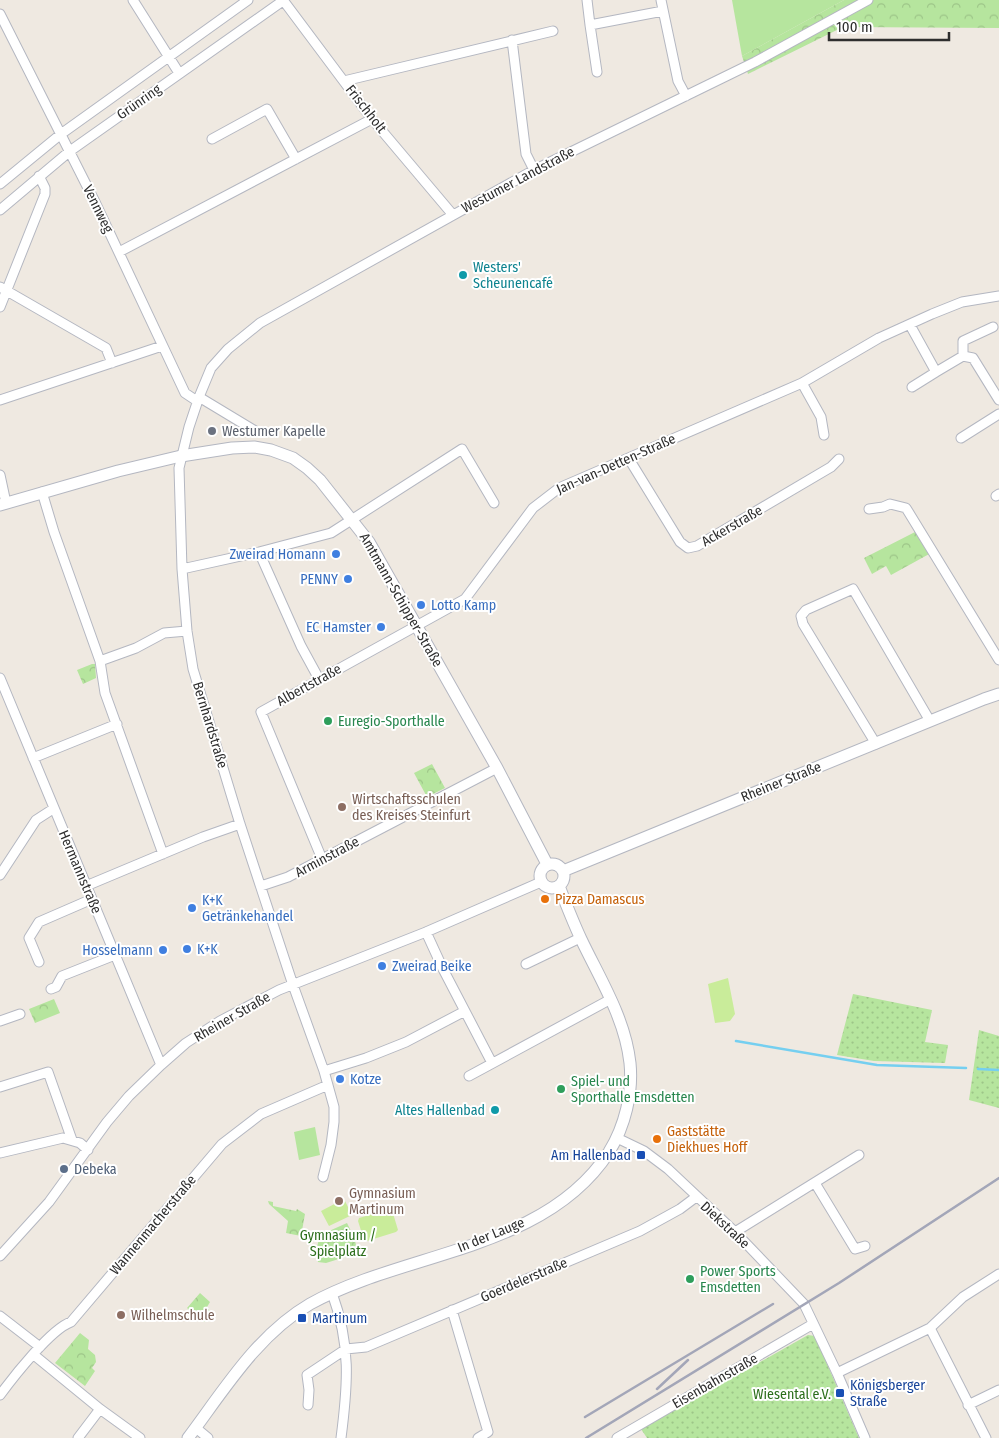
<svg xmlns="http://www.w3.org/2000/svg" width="999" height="1438" viewBox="0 0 999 1438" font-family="'Fira Sans Condensed',sans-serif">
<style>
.grass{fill:#b6e59e}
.forest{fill:url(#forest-crowns)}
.garden{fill:url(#garden-dots)}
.pitch{fill:#c9ec9a}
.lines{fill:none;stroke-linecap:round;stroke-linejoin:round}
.stream{stroke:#75cff0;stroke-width:2.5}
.minor-casing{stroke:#b4b7c1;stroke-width:11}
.tertiary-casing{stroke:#b4b7c1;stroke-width:13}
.minor{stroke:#fff;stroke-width:9}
.tertiary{stroke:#fff;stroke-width:11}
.rail{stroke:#a3a6b8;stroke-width:2.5}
.culture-dot{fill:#0f9aa8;stroke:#fff;stroke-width:2}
.worship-dot{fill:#6b7280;stroke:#fff;stroke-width:2}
.shop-dot{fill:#3f7fe0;stroke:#fff;stroke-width:2}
.leisure-dot{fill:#2e9e5b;stroke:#fff;stroke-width:2}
.education-dot{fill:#8d6e63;stroke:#fff;stroke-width:2}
.food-dot{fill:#e8710a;stroke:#fff;stroke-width:2}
.transit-dot{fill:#1a4fb4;stroke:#fff;stroke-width:2}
.service-dot{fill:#5c6f8a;stroke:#fff;stroke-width:2}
.labels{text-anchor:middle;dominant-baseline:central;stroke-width:4;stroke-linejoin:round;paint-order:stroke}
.street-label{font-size:14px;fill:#2e2e2e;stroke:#fff}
.culture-label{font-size:14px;fill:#0d838f;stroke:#fff;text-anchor:start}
.worship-label{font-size:14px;fill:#5b616d;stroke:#fff;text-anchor:start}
.shop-label{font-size:14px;fill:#366cbe;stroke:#fff;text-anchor:start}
.leisure-label{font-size:14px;fill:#27864d;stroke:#fff;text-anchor:start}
.education-label{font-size:14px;fill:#785e54;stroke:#fff;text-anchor:start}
.food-label{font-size:14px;fill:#c56008;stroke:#fff;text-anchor:start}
.transit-label{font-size:14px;fill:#164399;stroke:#fff;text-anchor:start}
.service-label{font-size:14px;fill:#4e5e75;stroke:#fff;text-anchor:start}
.park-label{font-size:14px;fill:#2c6e1b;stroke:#fff}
</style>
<defs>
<pattern id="forest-crowns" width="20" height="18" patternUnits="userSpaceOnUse" patternTransform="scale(1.25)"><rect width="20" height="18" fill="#b6e59e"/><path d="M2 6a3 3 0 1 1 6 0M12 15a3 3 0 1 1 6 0" fill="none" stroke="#9dc588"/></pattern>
<pattern id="garden-dots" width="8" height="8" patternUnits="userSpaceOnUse" patternTransform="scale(1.25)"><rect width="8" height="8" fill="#b6e59e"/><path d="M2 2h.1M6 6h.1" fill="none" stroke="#9dc588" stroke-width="1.8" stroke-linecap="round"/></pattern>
</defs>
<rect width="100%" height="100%" fill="#efe9e1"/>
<!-- grass -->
<path class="grass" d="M732,0H844L742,56Z
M315,1127L320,1155L299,1160L294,1132Z"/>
<!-- forest -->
<path class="forest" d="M844,0H999V28L843,27L748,74L742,56Z
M917,531L931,553L891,575L886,566L872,574L864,558Z
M92,664H95L96,678L83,684L77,670Z
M432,764L445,788L427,797L414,773Z
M54,999L60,1013L35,1023L29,1009Z
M268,1201L273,1202V1206L296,1211L297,1209L305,1214L301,1236L286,1233L288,1221L269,1204Z
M347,1223L354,1237L358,1253L326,1263L318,1262L316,1251L320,1235Z
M200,1293L210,1302L207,1307L212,1314L204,1322L187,1308Z
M80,1333L89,1340L88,1349L95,1355L96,1362L92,1368L95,1371L85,1386L55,1363Z"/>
<!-- garden -->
<path class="garden" d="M853,994L932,1010L925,1042L948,1045L945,1063L874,1061L837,1055Z
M979,1030L999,1036V1108L969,1100Z
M808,1335L815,1336L859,1438H647L641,1429Z"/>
<!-- pitch -->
<path class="pitch" d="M728,978L735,1014L730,1021L715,1023L708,984Z
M344,1199L352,1215L329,1226L321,1211Z
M390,1209L392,1210L398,1230L396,1232L367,1241L364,1240L358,1221L359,1218Z"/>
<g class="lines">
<!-- stream -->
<path class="stream" d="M736,1041L877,1065L966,1068
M978,1069L999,1070"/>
<!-- minor casing -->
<g class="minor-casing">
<path id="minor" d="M133,0L179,73
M283,0L372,119L453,215
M587,0L590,25
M661,0L678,81L686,96
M0,14L96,204L185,393L197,401
M512,40L526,154L534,170
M597,72L590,25L663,11
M344,81L553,31
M212,139L267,109L296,159
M0,184L61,134L248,0
M0,210L70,151L284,0
M119,252L372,119
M0,287L106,348L112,363
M0,307L45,194V188L39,176
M910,325L936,372L963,356L973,358L999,400
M963,356V341L993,327
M802,383L821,417L824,435
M912,387L936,372
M199,397L257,432
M0,400L162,346
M961,438L999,414
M629,459L680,542L688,548L697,546L831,467L839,459
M0,475L6,503
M42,492L54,532L100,661L105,693L163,854
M996,496L999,494
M869,509L883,507L890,504L906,508L999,660
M259,552L301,646L319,679
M182,569L259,552L331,533L462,449L494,503
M100,661L136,648L164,633L187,631
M0,678L161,1065
M876,744L803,624L801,616L806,610L853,589L930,721
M33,758L117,724
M322,859L261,712L465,599L533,508L559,488L802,383L879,338L932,314L962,302L999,296
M0,875L36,820L53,809
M86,886L203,837L240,824
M261,886L288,877L497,768
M426,932L443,969L492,1063
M39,962L29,938L39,922L92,899
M526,964L580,938
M51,989L56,987L62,976L115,955
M0,1021L20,1014
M324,1071L366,1058L406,1042L465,1011
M469,1076L611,999
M0,1087L48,1072L72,1140
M617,1138L644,1151L668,1169L735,1232L804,1304L837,1373L865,1438
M0,1153L63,1138L80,1143L88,1150
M323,1177L331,1145L334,1122V1107L324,1071L293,985L240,824L193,669L187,631L182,569L179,468L189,427L199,397L211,368L228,349L260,323L534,170L755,62L868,0
M815,1183L855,1249L865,1246
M735,1232L859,1155
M0,1256L49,1202L107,1122L129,1096L161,1065L186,1043L220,1021L279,990L426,932L541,882
M332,1293C351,1345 348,1384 341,1438
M452,1310L488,1432L478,1438
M0,1316L40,1347
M930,1328L986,1438
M34,1355L100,1409L140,1438
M837,1373L930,1328L963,1297L999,1274
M0,1395C14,1376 51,1329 71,1322L222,1144L261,1114L328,1085
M308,1405L309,1390L307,1375L346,1349L366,1347L640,1231L680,1209L696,1197
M968,1405L999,1390
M196,1428L208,1438
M78,1438L100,1409
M617,1438L813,1324"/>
</g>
<!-- tertiary casing -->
<g class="tertiary-casing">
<path id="tertiary" d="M0,505L118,471L181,456L232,448L254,447L271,450L293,458L307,468L320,480L369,542L497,768L547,864
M540 876a12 12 0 1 1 24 0a12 12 0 1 1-24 0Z
M563,871L984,699L999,694
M188,1438C224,1390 257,1335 310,1304C405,1251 545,1251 609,1152C625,1126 633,1093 630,1063C625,1018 600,979 581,939C573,922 566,904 559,886"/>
</g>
<!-- minor -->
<use href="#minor" class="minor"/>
<!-- tertiary -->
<use href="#tertiary" class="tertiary"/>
<!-- rail -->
<path class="rail" d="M657,1389L688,1360
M585,1417L773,1304
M586,1438L839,1283L999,1178"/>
</g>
<!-- markers -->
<g class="culture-dot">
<circle cx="463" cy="275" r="5"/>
<circle cx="495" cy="1110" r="5"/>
</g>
<circle class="worship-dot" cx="212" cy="431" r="5"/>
<g class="shop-dot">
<circle cx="336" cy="554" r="5"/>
<circle cx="348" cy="579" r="5"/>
<circle cx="421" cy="605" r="5"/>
<circle cx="381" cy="627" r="5"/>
<circle cx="192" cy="908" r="5"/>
<circle cx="187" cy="949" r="5"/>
<circle cx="163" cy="950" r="5"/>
<circle cx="382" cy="966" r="5"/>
<circle cx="340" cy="1079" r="5"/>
</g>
<g class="leisure-dot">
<circle cx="328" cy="721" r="5"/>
<circle cx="561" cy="1089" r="5"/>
<circle cx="690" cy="1279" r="5"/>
</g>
<g class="education-dot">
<circle cx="342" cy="807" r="5"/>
<circle cx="339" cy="1201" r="5"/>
<circle cx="121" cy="1315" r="5"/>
</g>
<g class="food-dot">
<circle cx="545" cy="899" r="5"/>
<circle cx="657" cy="1139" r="5"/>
</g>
<g class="transit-dot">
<rect x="636" y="1150" width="10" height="10" rx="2.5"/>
<rect x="297" y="1313" width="10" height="10" rx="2.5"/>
<rect x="835" y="1388" width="10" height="10" rx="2.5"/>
</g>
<circle class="service-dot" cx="64" cy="1169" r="5"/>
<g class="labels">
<!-- street labels -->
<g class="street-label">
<text transform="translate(139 102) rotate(-35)">Grünring</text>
<text transform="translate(366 109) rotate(52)">Frischholt</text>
<text transform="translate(518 180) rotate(-28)">Westumer Landstraße</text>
<text transform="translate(98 209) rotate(64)">Vennweg</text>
<text transform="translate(616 464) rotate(-24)">Jan-van-Detten-Straße</text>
<text transform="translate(732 526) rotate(-30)">Ackerstraße</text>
<text transform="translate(401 600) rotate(60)">Amtmann-Schipper-Straße</text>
<text transform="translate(309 685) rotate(-29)">Albertstraße</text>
<text transform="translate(210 725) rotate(73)">Bernhardstraße</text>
<text transform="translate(781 782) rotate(-22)">Rheiner Straße</text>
<text transform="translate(327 857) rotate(-28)">Arminstraße</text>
<text transform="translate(80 872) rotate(67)">Hermannstraße</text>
<text transform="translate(232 1017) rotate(-30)">Rheiner Straße</text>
<text transform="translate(153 1225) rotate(-50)">Wannenmacherstraße</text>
<text transform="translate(725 1225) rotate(43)">Diekstraße</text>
<text transform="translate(491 1235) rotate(-22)">In der Lauge</text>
<text transform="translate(524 1280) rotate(-23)">Goerdelerstraße</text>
<text transform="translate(715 1381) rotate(-30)">Eisenbahnstraße</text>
</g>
<!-- culture labels -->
<g class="culture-label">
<text x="473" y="267">Westers'<tspan x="473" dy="16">Scheunencafé</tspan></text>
<text x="485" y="1110" text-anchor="end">Altes Hallenbad</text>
</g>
<!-- worship labels -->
<g class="worship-label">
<text x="222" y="431">Westumer Kapelle</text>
</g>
<!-- shop labels -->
<g class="shop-label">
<text x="326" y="554" text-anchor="end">Zweirad Homann</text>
<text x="338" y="579" text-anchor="end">PENNY</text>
<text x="431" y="605">Lotto Kamp</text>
<text x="371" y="627" text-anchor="end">EC Hamster</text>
<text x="202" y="900">K+K<tspan x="202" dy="16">Getränkehandel</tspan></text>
<text x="197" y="949">K+K</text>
<text x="153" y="950" text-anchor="end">Hosselmann</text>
<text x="392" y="966">Zweirad Beike</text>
<text x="350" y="1079">Kotze</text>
</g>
<!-- leisure labels -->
<g class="leisure-label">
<text x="338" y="721">Euregio-Sporthalle</text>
<text x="571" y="1081">Spiel- und<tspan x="571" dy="16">Sporthalle Emsdetten</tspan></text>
<text x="700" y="1271">Power Sports<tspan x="700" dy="16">Emsdetten</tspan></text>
</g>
<!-- education labels -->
<g class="education-label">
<text x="352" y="799">Wirtschaftsschulen<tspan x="352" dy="16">des Kreises Steinfurt</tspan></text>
<text x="349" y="1193">Gymnasium<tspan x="349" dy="16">Martinum</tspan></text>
<text x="131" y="1315">Wilhelmschule</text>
</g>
<!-- food labels -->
<g class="food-label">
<text x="555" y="899">Pizza Damascus</text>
<text x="667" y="1131">Gaststätte<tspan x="667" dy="16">Diekhues Hoff</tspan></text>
</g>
<!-- transit labels -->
<g class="transit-label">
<text x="631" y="1155" text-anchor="end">Am Hallenbad</text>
<text x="312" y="1318">Martinum</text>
<text x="850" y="1385">Königsberger<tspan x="850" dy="16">Straße</tspan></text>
</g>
<!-- service labels -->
<g class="service-label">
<text x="74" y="1169">Debeka</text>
</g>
<!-- park labels -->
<g class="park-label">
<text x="338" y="1235">Gymnasium /<tspan x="338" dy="16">Spielplatz</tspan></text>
<text x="792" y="1394">Wiesental e.V.</text>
</g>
</g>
<!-- scale -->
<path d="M829 32v8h120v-8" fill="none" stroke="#2e2e2e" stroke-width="2.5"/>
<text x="836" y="32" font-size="15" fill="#2e2e2e" stroke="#ffffff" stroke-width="4" paint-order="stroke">100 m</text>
</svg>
